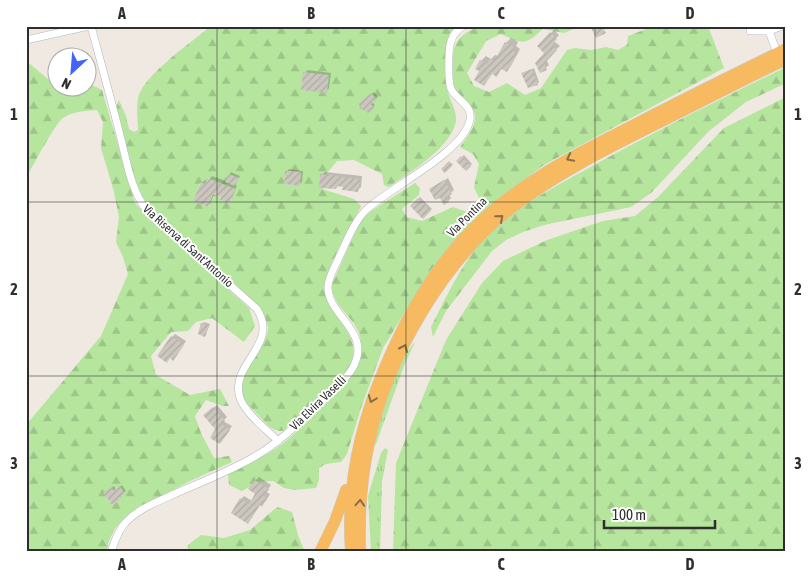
<svg xmlns="http://www.w3.org/2000/svg" width="812" height="578" viewBox="0 0 812 578" font-family="'Asap Condensed',sans-serif">
<style>
.grass{fill:url(#grass-tufts)}
.forest{fill:url(#forest-firs);fill-rule:evenodd}
.shadow{fill:#0003}
.building{fill:url(#building-hatch)}
.lines{fill:none;stroke-linecap:round;stroke-linejoin:round}
.minor-casing{stroke:#b4b7c1;stroke-width:8}
.trunk-casing{stroke:#c9c9c9;stroke-width:12}
.minor{stroke:#fff;stroke-width:7}
.trunk{stroke:#f8ba60;stroke-width:11}
.oneway{stroke:#896d44}
.grid{fill:none;stroke:#2e2e2e;stroke-width:1;stroke-opacity:0.55}
.labels{text-anchor:middle;dominant-baseline:central;stroke-width:4;stroke-linejoin:round;paint-order:stroke}
.street-label{font-size:12px;fill:#2e2e2e;stroke:#fff}
.neatline{fill:none;stroke:#2e2e2e;stroke-width:2}
.grid-label{font-size:16px;text-anchor:middle;font-weight:bold;fill:#2e2e2e}
</style>
<defs>
<pattern id="grass-tufts" width="24" height="20" patternUnits="userSpaceOnUse" patternTransform="scale(1.25)"><rect width="24" height="20" fill="#b6e59e"/><path d="M3 7l-1-3M5 7V3M7 7l1-3M15 17l-1-3M17 17v-4M19 17l1-3" fill="none" stroke="#9dc588"/></pattern>
<pattern id="forest-firs" width="22" height="20" patternUnits="userSpaceOnUse" patternTransform="scale(1.25)"><rect width="22" height="20" fill="#b6e59e"/><path d="M5 1l3.5 6h-7zM16 11l3.5 6h-7z" fill="#9dc588"/></pattern>
<pattern id="building-hatch" width="6" height="6" patternUnits="userSpaceOnUse" patternTransform="scale(1.25)"><rect width="6" height="6" fill="#cbc7bf"/><path d="M-1 1l2-2M0 6l6-6M5 7l2-2" fill="none" stroke="#afaba4"/></pattern>
</defs>
<rect width="100%" height="100%" fill="#efe9e1"/>
<!-- grass -->
<path class="grass" d="M415,342L404,366L376,444L373,446C381,414 392,367 415,342Z
M385,448L388,450L382,481L380,552H371L368,496L381,453Z"/>
<!-- forest -->
<path class="forest" d="M211,26H457C444,39 443,75 448,92C451,104 459,113 455,125C447,150 410,172 389,187L384,185L382,174L354,160L337,161L323,178L322,189L354,199L361,206C353,222 322,275 324,291C325,295 328,299 329,302C341,329 365,341 347,371L283,431C272,432 266,423 258,415C254,410 246,404 243,398C232,374 269,349 268,327C267,318 259,310 255,303L145,204L133,179L116,107L119,100L126,116L129,129L134,132L138,130C138,120 136,109 138,99C141,77 193,41 211,26ZM286,171L301,172L300,185L284,184ZM208,178L235,189L230,203L220,200L221,197L213,194L208,207L194,201L200,183L205,184Z
M480,26H581L564,33L543,29C524,46 523,44 501,34L486,41L467,73L474,86L489,92L507,83L525,95L541,88L567,50L575,48L592,50L606,47L618,50L627,45L628,36L654,26H708L724,68L544,165L502,196L444,256L416,294L383,348L361,408L347,454L341,462L326,464L319,468V480L316,488L294,490L284,488L273,481L258,482L242,491L229,485L228,474C246,465 266,456 282,444C293,436 303,425 313,415C336,394 370,370 359,333C353,316 331,305 332,284L360,222L371,211L415,183L420,188L419,195L402,209L407,217L422,221L453,207L470,213L480,200L474,187L479,164L473,154L460,147C466,138 476,127 475,116C474,101 457,99 452,86C450,81 452,73 452,67C453,42 457,36 480,26Z
M26,64H30L60,89L88,88V83L102,90L135,203L148,217L249,308L255,326L244,342L212,318L196,322L188,331L171,332L151,356L156,375L190,395L220,389L229,406H222L206,400L195,416L201,433L214,458L229,456L232,462L188,482L130,513L115,528L109,541L107,552H26V425L101,336L128,274L123,257L116,242L119,217L114,192L101,148L103,122L97,110C87,111 72,111 63,118C54,125 33,166 26,178ZM120,487V500L112,505L104,493L112,488L113,491Z
M786,67V83L746,102L709,131L651,193L631,207L544,225L523,232L506,240L492,251L446,311L433,337L431,327C445,299 460,267 481,242C507,211 551,189 587,169C652,133 719,100 786,67Z
M786,97V552H393L396,463L446,340L482,283L503,261L547,240L603,221L635,216L658,197L724,128Z
M277,507L292,512L298,535L305,552H187L188,545L201,535L224,538L250,530Z"/>
<!-- shadow -->
<path class="shadow" d="M554,30L559,35L554,41L560,46L546,59L549,65L541,72L546,53L538,46Z
M511,38L518,42L516,46L520,49L511,66L506,70L502,68L496,75L493,73L484,84L480,71L481,61L486,56L491,59L495,55L498,56L506,43Z
M534,68L539,82L537,84L522,74Z
M308,70L331,73L329,88L326,92L304,73Z
M374,92L378,97L372,102L375,105L368,111L359,104Z
M464,155L472,164L466,169L458,161Z
M289,169L303,171L302,182L300,184L287,171Z
M231,172L240,176L235,185H237L232,198L229,202L223,196L214,193L211,202L208,205L202,183L205,180L208,181L212,176L226,181Z
M325,172L362,176L361,187L358,190L339,185L336,188L322,175Z
M448,178L454,190L449,194L451,198L448,201L430,189Z
M420,197L432,209L423,217L412,206Z
M204,322L210,324L205,336L202,324Z
M175,334L186,341L176,356L171,357L172,337Z
M217,405L227,417L223,421L232,426L220,443L217,429L205,415Z
M259,477L271,485L266,492L270,494L265,502L260,504L251,519L241,499L244,496L252,501L257,494L256,480Z
M122,485L126,491L120,495L121,497L119,499L107,491L114,486L116,490Z
M170,549L175,552H167Z"/>
<!-- building -->
<path class="building" d="M590,26H602L606,33L596,38Z
M550,32L557,39L552,45L557,50L544,64L547,70L540,73L535,63L544,53L537,46Z
M505,42L515,47L513,51L517,54L507,72L501,69L497,77L492,74L484,86L474,80L479,71L475,69L480,60L487,64L490,59L494,61Z
M532,69L538,85L528,88L521,73Z
M303,72L329,75L327,93L301,90Z
M371,93L377,100L371,104L374,108L368,113L365,110L364,111L358,104Z
M461,156L471,166L466,171L456,161Z
M449,161L453,165L445,173L441,169Z
M285,171L301,172L300,186L284,184Z
M229,174L239,178L235,186L225,182Z
M320,174L360,179L358,192L342,190L343,187L337,186L336,189L319,188Z
M207,178L235,189L230,203L220,200L221,197L213,194L208,207L193,201L201,182L205,184Z
M444,180L452,194L446,197L449,202L444,205L440,198L435,200L429,189Z
M418,198L431,211L423,219L410,206Z
M201,323L209,326L205,337L198,334Z
M171,336L184,345L173,361L170,358L167,363L157,356Z
M213,407L225,421L221,424L230,430L220,444L210,438L215,429L203,415Z
M255,480L269,489L264,496L267,498L262,507L260,505L248,524L231,513L240,498L249,504L255,494L248,489Z
M120,486L125,494L119,498L120,500L112,505L103,492L112,487L113,491Z"/>
<g class="lines">
<!-- minor casing -->
<g class="minor-casing">
<path id="minor" d="M91,26C101,63 111,99 120,135C127,162 130,188 147,211L257,309C280,346 229,363 240,398C245,413 267,430 278,441
M750,31H769L782,26
M769,31L777,53
M26,40L89,26
M111,552C115,541 118,530 126,522C138,509 157,502 172,495C199,483 228,472 254,457C279,443 300,422 321,402C332,392 344,382 352,369C374,332 328,317 328,287C328,279 333,270 337,262C344,247 354,221 366,210C390,187 463,153 470,120C473,105 457,101 451,89C448,82 448,49 451,41C453,34 457,30 463,26"/>
</g>
<!-- trunk casing -->
<g class="trunk-casing">
<path id="trunk" d="M320,552L335,521L346,490
M351,552C346,487 360,424 386,365C408,313 439,260 481,221C527,178 579,153 634,125C684,99 735,74 786,49
M360,552C359,515 361,479 369,443C387,357 444,259 514,206C558,173 608,148 658,123C700,102 743,80 786,59"/>
</g>
<!-- minor -->
<use href="#minor" class="minor"/>
<!-- trunk -->
<use href="#trunk" class="trunk"/>
</g>
<!-- one-way arrows -->
<defs><path id="oneway-chevron" d="M-2-3.5L2.5 0L-2 3.5" fill="none" stroke-width="1.6" stroke-linecap="round" stroke-linejoin="round" transform="scale(1.25)"/></defs>
<g class="oneway">
<use href="#oneway-chevron" transform="translate(570 158) rotate(153)"/>
<use href="#oneway-chevron" transform="translate(500 218) rotate(-41)"/>
<use href="#oneway-chevron" transform="translate(404 348) rotate(-66)"/>
<use href="#oneway-chevron" transform="translate(372 399) rotate(111)"/>
<use href="#oneway-chevron" transform="translate(360 503) rotate(-86)"/>
</g>
<!-- grid -->
<path class="grid" d="M217,26V552M406,26V552M595,26V552M26,202H786M26,376H786"/>
<g class="labels">
<!-- street labels -->
<g class="street-label">
<text transform="translate(467 217) rotate(-45)">Via Pontina</text>
<text transform="translate(188 246) rotate(42)">Via Riserva di Sant'Antonio</text>
<text transform="translate(318 403) rotate(-44)">Via Elvira Vaselli</text>
</g>
</g>
<!-- border -->
<rect width="812" height="578" fill="none" stroke="#ffffff" stroke-width="55"/>
<!-- north arrow -->
<g transform="translate(72 72) rotate(206)"><circle r="24" fill="#ffffff" stroke="#ababab"/>
<path d="M0-4L9 19L0 12L-9 19Z" fill="#4264fb"/>
<text y="-8" font-size="14" font-weight="bold" text-anchor="middle" fill="#2e2e2e">N</text>
</g>
<!-- scale -->
<path d="M604 520v8h111v-8" fill="none" stroke="#2e2e2e" stroke-width="2.5"/>
<text x="612" y="520" font-size="15" fill="#2e2e2e" stroke="#ffffff" stroke-width="4" paint-order="stroke">100 m</text>
<rect x="28" y="28" width="756" height="522" class="neatline"/>
<g class="grid-label">
<text x="122" y="19">A</text>
<text x="311" y="19">B</text>
<text x="501" y="19">C</text>
<text x="690" y="19">D</text>
<text x="14" y="120">1</text>
<text x="798" y="120">1</text>
<text x="14" y="295">2</text>
<text x="798" y="295">2</text>
<text x="14" y="469">3</text>
<text x="798" y="469">3</text>
<text x="122" y="570">A</text>
<text x="311" y="570">B</text>
<text x="501" y="570">C</text>
<text x="690" y="570">D</text>
</g>
</svg>
